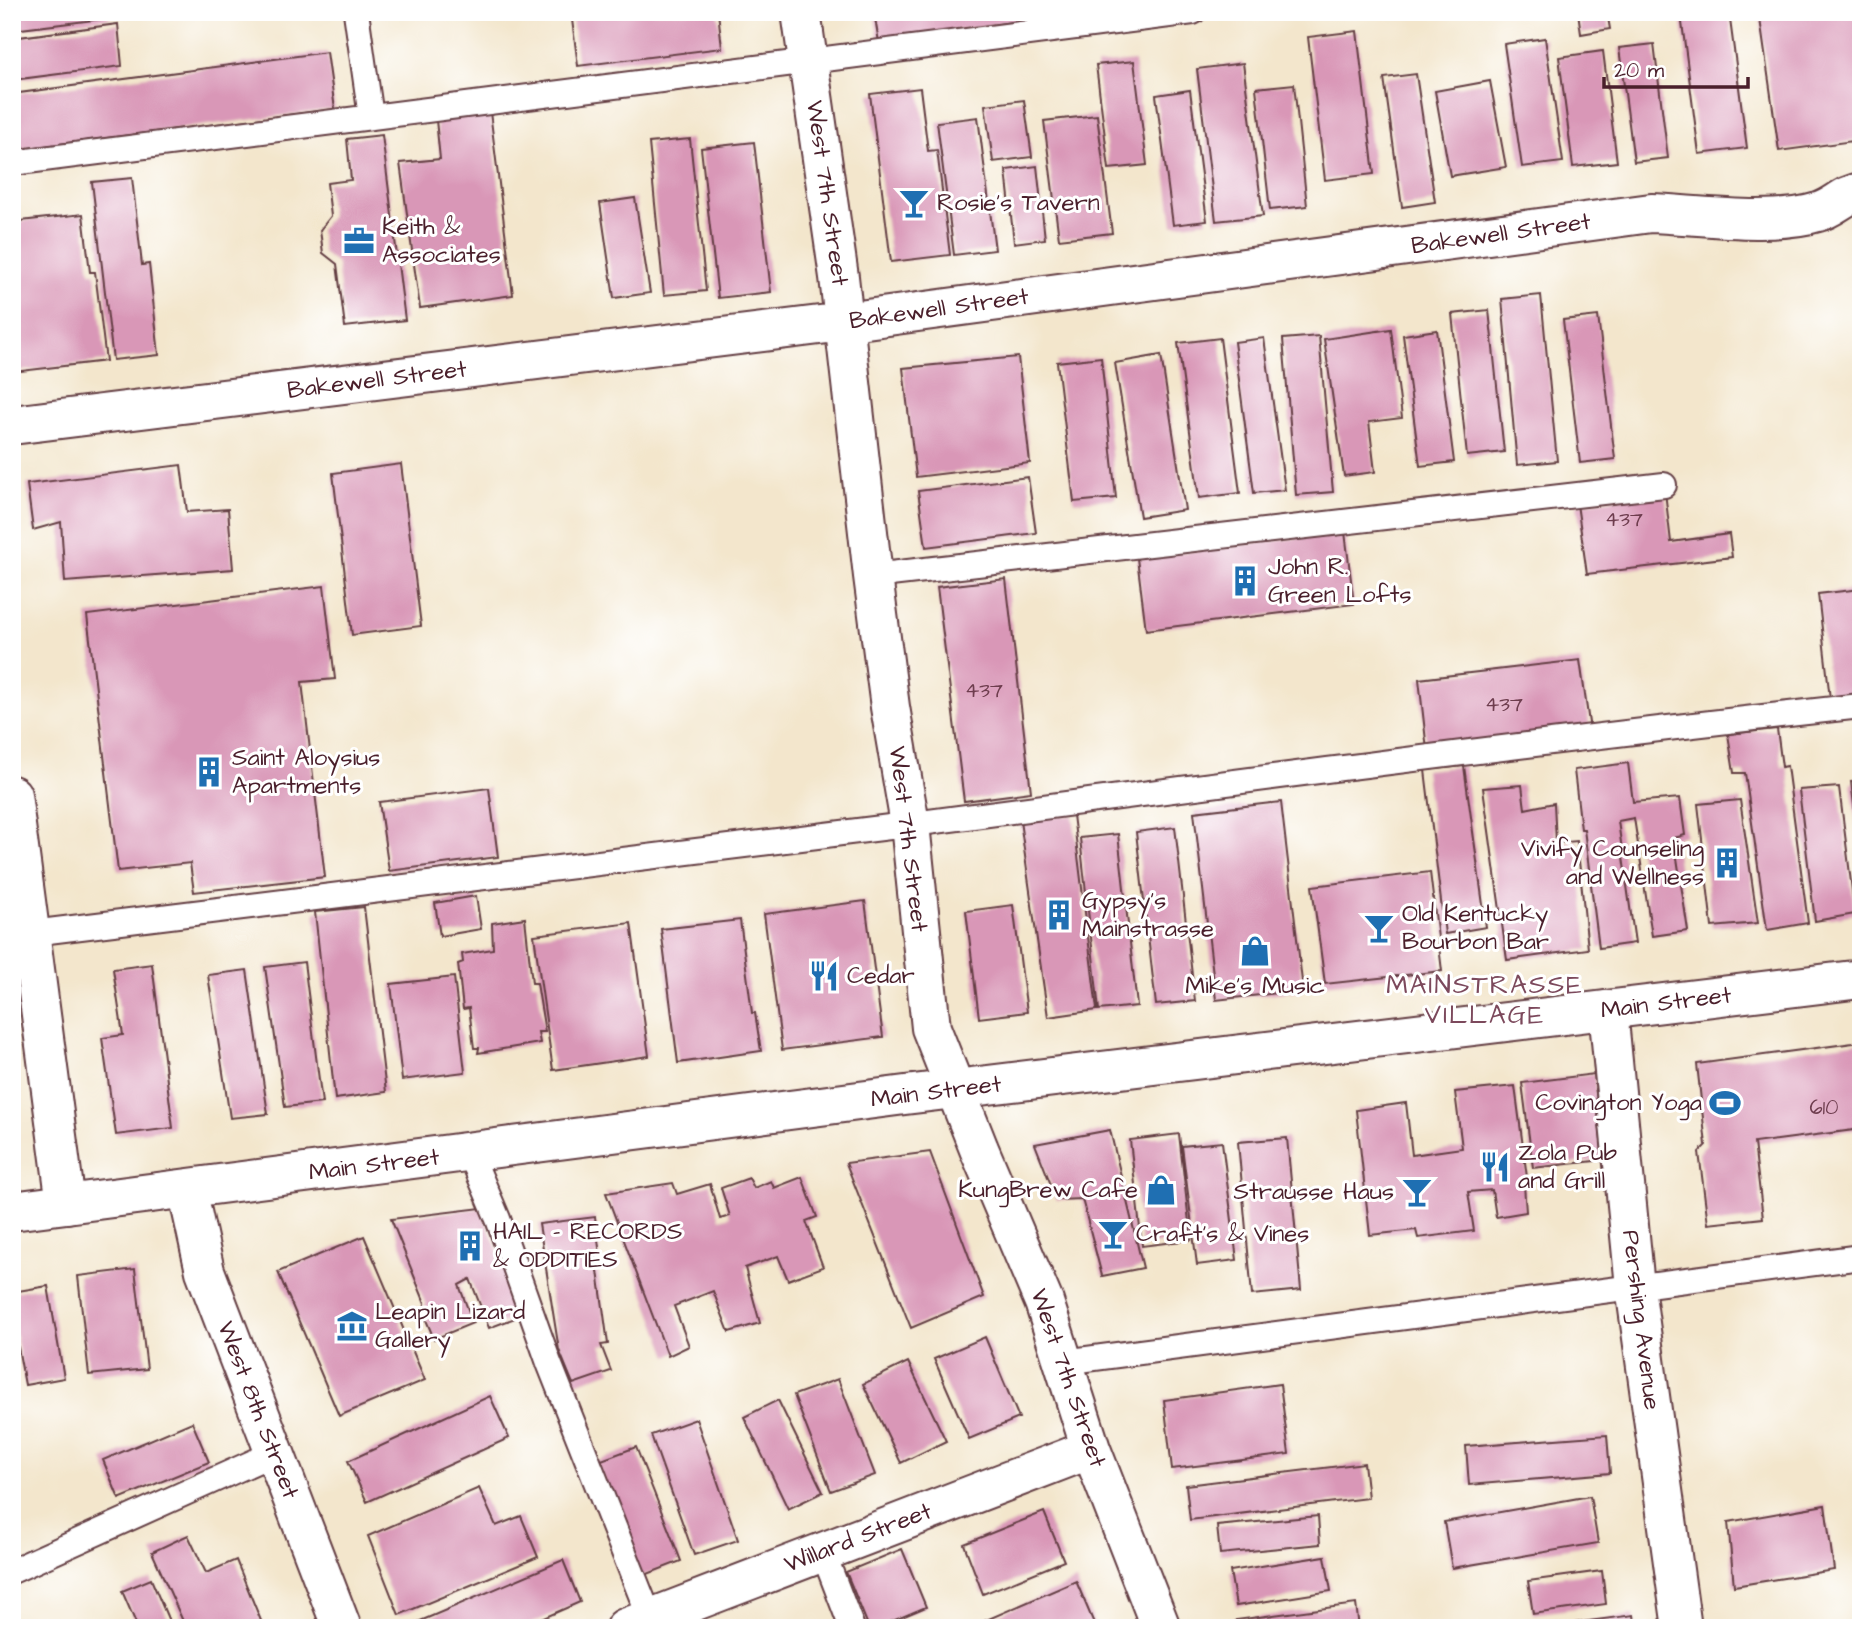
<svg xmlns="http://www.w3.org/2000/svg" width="1873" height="1640" viewBox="0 0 1873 1640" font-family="'Architects Daughter',sans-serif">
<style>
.building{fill:#d997b7}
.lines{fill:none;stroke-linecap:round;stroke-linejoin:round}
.lane-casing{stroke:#633d43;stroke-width:28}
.street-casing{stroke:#633d43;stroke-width:42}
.secondary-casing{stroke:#633d43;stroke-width:42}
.lane{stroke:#fff;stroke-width:24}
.street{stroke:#fff;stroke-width:38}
.secondary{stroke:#fff;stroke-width:38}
.labels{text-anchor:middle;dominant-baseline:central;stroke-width:6;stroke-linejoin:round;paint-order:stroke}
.number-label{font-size:21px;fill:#6e3d4e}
.street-label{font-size:24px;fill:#4a1f2b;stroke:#fff}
.poi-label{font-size:24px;fill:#4a1f2b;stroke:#fff;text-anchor:start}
.neighbourhood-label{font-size:26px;letter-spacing:2px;fill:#7c495c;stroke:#fff}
</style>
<rect width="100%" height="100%" fill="#fff"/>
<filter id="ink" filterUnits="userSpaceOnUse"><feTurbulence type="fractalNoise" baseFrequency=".0143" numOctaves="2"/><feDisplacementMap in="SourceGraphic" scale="14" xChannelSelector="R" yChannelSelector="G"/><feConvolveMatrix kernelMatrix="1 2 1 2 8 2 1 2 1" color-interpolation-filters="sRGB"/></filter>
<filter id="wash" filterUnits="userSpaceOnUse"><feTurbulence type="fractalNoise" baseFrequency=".00686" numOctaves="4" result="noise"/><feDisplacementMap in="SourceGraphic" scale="28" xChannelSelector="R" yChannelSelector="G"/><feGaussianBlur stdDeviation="1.57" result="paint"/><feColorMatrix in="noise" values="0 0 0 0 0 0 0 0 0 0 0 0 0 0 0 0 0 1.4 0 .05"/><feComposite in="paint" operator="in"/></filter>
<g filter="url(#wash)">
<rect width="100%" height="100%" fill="#f3e6cc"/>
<g id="blocks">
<!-- building -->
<path class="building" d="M12,12H110L111,18L12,30Z
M571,12H718L722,48L578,66Z
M874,12H1024L1025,20L879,42Z
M1578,12H1607L1610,29L1581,34Z
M1705,12H1729L1747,148L1699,154L1681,15Z
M1759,12H1861V140L1779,151Z
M118,24L122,66L12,80V38Z
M1357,31L1374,174L1325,180L1308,37Z
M1545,38L1563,162L1522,167L1504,44Z
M1654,44L1668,158L1634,162L1619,48Z
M1603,51L1617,162L1573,167L1559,57Z
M327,52L335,109L12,150V94Z
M1134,61L1147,165L1109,169L1096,65Z
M1243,63L1263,216L1216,221L1197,69Z
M1416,74L1435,202L1402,207L1384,78Z
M1490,81L1506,167L1450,176L1435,91Z
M1294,84L1307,206L1270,210L1256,88Z
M920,88L928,151L937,150L950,255L891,262L870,94Z
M1190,90L1207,221L1173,225L1156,95Z
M1024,100L1032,157L993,162L985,105Z
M490,112L513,295L420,308L400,163L440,159L436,120Z
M1097,115L1112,233L1059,239L1044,121Z
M978,117L995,250L954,255L937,122Z
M382,135L405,320L345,327L337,264L323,253L320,230L331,216L327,183L351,180L347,139Z
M690,139L706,291L664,295L649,143Z
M754,142L771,292L718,298L701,148Z
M1037,166L1045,239L1014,243L1006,170Z
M132,178L142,265L149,264L159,355L113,360L92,182Z
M635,198L650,293L614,298L600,203Z
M83,214L90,272H95L106,361L13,372L12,222Z
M1541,295L1557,461L1517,465L1502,299Z
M1489,310L1504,452L1467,456L1452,314Z
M1598,316L1615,459L1580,463L1563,320Z
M1391,329L1402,418L1369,422L1375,472L1344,476L1324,339Z
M1437,330L1454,462L1420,466L1403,335Z
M1319,336L1333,492L1296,495L1283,339Z
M1220,338L1240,493L1199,498L1178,343Z
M1264,338L1285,490L1254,493L1234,342Z
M1161,355L1185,510L1140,517L1115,363Z
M1018,357L1030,463L916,477L903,368Z
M1101,357L1116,498L1074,502L1057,362Z
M401,464L421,626L352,635L333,473Z
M181,465L187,512L228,509L233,569L65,582L61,522L33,530L27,484Z
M1028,477L1036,533L926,547L918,491Z
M1665,492L1671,542L1729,534L1732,557L1587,574L1577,504Z
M1345,532L1354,604L1146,630L1137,558Z
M1006,579L1031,792L964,801L937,587Z
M324,586L335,679L302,682L325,877L194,892L190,863L118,871L87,615Z
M1861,589V696L1830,699L1818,594Z
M1580,660L1590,730L1427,750L1419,679Z
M1777,729L1782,767L1787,766L1808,923L1767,930L1745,773H1734L1728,734Z
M1628,763L1633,802L1680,798L1685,835L1674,838L1688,931L1652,936L1634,818L1618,821L1635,943L1599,948L1584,829H1581L1574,770Z
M1464,766L1486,927L1445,934L1425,770Z
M1861,781V843H1859L1851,782Z
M1522,785L1525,809L1554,803L1556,843L1577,841L1588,949L1507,960L1483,788Z
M1839,787L1855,914L1815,921L1799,790Z
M489,788L498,857L389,871L379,802Z
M1740,800L1758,923L1712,927L1698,804Z
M1281,802L1303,990L1216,1000L1194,812Z
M1073,815L1097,1010L1048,1017L1020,821Z
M1175,827L1195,1001L1156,1005L1136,832Z
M1118,834L1137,1006L1099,1010L1080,838Z
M1430,872L1442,971L1325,984L1312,886Z
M476,896L481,929L440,936L435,903Z
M865,901L883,1037L782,1050L764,914Z
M1013,905L1027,1012L979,1018L966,911Z
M364,907L386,1092L335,1099L315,912Z
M525,918L532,983H537L545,1032H538L540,1043L478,1053L479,1048H474L469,1008L463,1009L458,964L463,962L462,954L493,949L492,923Z
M740,920L752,1013H755L761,1051L678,1063L661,929Z
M631,923L649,1056L553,1070L534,935Z
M304,962L322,1103L285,1107L265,967Z
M152,964L173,1128L116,1135L102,1038L123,1035L113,969Z
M247,970L268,1114L230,1118L208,975Z
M454,977L465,1072L402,1080L391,984Z
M1861,1042V1129L1754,1143L1763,1218L1708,1224L1699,1152L1706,1145L1697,1064Z
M1594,1074L1603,1160L1533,1168L1522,1083Z
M1515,1086L1528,1185H1524L1526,1212L1496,1217L1492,1190L1468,1192L1474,1231L1418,1238L1416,1230L1370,1235L1356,1110L1406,1103L1412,1155L1462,1148L1455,1092Z
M1110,1130L1143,1268L1102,1276L1082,1199L1057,1200L1035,1144Z
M1179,1134L1191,1240L1142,1246L1130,1140Z
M1287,1138L1301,1290L1252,1295L1238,1142Z
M1222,1142L1237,1260L1197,1265L1182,1146Z
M930,1152L984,1297L911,1328L846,1163Z
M802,1177L817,1217L806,1221L823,1267L788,1280L778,1256L745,1268L760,1323L729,1332L713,1291L674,1306L689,1346L668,1356L606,1193L673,1183L677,1194L710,1184L720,1219L730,1216L721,1188L749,1178L754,1188L771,1181L774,1188Z
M481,1208L523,1315L489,1328L470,1279L459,1285L473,1323L434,1339L424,1315L425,1303L391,1219Z
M595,1217L600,1255L596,1256L608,1344L601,1345L611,1371L573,1384L559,1350L539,1224Z
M364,1236L425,1380L339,1416L278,1272Z
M135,1269L147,1369L89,1375L78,1276Z
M48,1286L64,1378L25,1385L12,1315V1292Z
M985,1337L1019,1418L969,1439L934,1359Z
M908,1362L946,1441L901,1463L863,1384Z
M838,1379L875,1475L831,1491L794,1395Z
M1280,1384L1289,1454L1172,1469L1164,1400Z
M490,1396L509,1438L367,1502L348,1461Z
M778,1400L823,1492L788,1509L744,1417Z
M696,1419L738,1540L694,1555L651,1435Z
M192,1422L209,1462L119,1499L103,1460Z
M1607,1435L1610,1473L1469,1485L1466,1446Z
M636,1447L681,1561L640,1577L596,1462Z
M1364,1463L1368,1498L1190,1520L1186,1485Z
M479,1488L496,1526L521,1516L538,1557L399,1615L368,1536Z
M1590,1496L1598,1543L1452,1568L1444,1522Z
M1825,1505L1834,1570L1734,1586L1728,1522Z
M1044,1512L1064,1561L983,1594L964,1544Z
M1318,1516L1320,1544L1220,1554L1217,1526Z
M188,1535L206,1573L236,1560L264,1628H186L152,1552Z
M902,1549L926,1607L876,1628H869L846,1572Z
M1325,1556L1331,1591L1236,1606L1230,1571Z
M563,1560L580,1602L521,1628H404Z
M1602,1571L1606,1604L1533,1614L1528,1581Z
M151,1579L172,1628H138L122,1591Z
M1076,1581L1096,1628H968Z
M1356,1604L1359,1628H1237L1236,1620Z
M1633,1615L1635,1628H1551V1626Z"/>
</g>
</g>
<g filter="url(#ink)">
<use href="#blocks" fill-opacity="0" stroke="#633d43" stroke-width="2"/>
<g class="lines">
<!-- lane casing -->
<g class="lane-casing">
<path id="lane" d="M356,12L371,117
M12,163L1193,12
M873,576L1664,485
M16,935C313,897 610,864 906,825C1224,783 1542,741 1861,706
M470,1153L498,1219L549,1363L654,1628
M1064,1362L1861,1257
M823,1552L852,1628
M12,1571L274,1453"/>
</g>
<!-- street casing -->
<g class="street-casing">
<path id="street" d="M801,12L839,277L873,576L890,707L910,824L931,1028L979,1149L1044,1302L1091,1449L1161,1628
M12,425L844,322L1651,213C1698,215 1774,226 1818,212C1834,208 1844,194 1861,192
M12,795L66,1204
M1608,1010L1635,1287L1682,1628
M187,1189L205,1271L342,1628
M625,1628L1091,1449"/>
</g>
<!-- secondary casing -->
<g class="secondary-casing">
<path id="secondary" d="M12,1211L905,1095L1861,979"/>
</g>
<!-- lane -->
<use href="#lane" class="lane"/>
<!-- street -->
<use href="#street" class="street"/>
<!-- secondary -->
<use href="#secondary" class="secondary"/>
</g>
</g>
<!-- icons -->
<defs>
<g id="bar-bare" transform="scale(2.415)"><path d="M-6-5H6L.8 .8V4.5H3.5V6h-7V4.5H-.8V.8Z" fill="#1f6fb2" stroke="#fff" stroke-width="2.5" paint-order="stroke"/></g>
<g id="office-bare" transform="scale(2.415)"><path d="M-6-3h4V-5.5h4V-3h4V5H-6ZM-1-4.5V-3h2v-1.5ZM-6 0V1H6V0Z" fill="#1f6fb2" stroke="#fff" stroke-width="2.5" paint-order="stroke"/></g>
<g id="building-bare" transform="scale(2.415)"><path d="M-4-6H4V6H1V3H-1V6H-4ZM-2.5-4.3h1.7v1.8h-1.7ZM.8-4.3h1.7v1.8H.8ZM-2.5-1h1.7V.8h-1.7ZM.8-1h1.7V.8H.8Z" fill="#1f6fb2" stroke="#fff" stroke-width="2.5" paint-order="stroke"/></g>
<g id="shop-bare" transform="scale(2.415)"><path d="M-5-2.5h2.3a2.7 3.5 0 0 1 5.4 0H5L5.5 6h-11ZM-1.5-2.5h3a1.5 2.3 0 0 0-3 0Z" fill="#1f6fb2" stroke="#fff" stroke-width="2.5" paint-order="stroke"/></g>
<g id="restaurant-bare" transform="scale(2.415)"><path d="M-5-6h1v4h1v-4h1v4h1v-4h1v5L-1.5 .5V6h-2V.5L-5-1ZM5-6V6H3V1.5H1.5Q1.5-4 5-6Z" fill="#1f6fb2" stroke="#fff" stroke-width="2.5" paint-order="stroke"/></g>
<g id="stadium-bare" transform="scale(2.415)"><path d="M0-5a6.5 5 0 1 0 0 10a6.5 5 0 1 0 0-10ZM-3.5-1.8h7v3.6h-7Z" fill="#1f6fb2" stroke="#fff" stroke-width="2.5" paint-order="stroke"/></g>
<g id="museum-bare" transform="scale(2.415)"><path d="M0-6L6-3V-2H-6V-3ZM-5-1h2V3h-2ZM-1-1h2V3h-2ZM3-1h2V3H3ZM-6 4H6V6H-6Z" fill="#1f6fb2" stroke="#fff" stroke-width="2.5" paint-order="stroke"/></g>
</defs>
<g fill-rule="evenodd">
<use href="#bar-bare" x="914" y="203"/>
<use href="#office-bare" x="359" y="241"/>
<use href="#building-bare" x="1245" y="581"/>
<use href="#building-bare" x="209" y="772"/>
<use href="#building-bare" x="1727" y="863"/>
<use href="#building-bare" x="1059" y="915"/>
<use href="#bar-bare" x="1379" y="928"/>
<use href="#shop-bare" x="1255" y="951"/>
<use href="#restaurant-bare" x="824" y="976"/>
<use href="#stadium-bare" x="1725" y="1103"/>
<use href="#restaurant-bare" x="1495" y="1167"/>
<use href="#shop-bare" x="1161" y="1190"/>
<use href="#bar-bare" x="1417" y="1192"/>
<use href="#bar-bare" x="1113" y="1234"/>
<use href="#building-bare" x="470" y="1246"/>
<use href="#museum-bare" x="352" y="1326"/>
</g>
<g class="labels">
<!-- number labels -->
<g class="number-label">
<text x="1624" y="519">437</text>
<text x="984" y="690">437</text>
<text x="1504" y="704">437</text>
<text x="1824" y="1107">610</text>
</g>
<!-- street labels -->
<g class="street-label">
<text transform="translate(827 193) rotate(82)">West 7th Street</text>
<text transform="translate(1501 234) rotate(-8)">Bakewell Street</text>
<text transform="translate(939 309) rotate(-8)">Bakewell Street</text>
<text transform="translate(377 380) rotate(-7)">Bakewell Street</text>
<text transform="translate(908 839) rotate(83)">West 7th Street</text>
<text transform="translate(1666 1003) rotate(-7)">Main Street</text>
<text transform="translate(936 1092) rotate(-7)">Main Street</text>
<text transform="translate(374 1165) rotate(-7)">Main Street</text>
<text transform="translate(1641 1320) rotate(83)">Pershing Avenue</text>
<text transform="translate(1068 1378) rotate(71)">West 7th Street</text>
<text transform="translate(258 1410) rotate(69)">West 8th Street</text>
<text transform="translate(858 1538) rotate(-21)">Willard Street</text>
</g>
<!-- poi labels -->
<g class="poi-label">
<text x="937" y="203">Rosie's Tavern</text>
<text x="382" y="227">Keith &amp;<tspan x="382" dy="28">Associates</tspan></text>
<text x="1268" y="567">John R.<tspan x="1268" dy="28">Green Lofts</tspan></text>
<text x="232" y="758">Saint Aloysius<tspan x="232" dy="28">Apartments</tspan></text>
<text x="1704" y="849" text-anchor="end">Vivify Counseling<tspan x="1704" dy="28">and Wellness</tspan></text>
<text x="1082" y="901">Gypsy's<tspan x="1082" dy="28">Mainstrasse</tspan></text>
<text x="1402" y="914">Old Kentucky<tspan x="1402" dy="28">Bourbon Bar</tspan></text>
<text x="847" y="976">Cedar</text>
<text x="1255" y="986" text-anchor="middle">Mike's Music</text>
<text x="1702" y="1103" text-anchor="end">Covington Yoga</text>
<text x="1518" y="1153">Zola Pub<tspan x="1518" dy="28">and Grill</tspan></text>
<text x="1138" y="1190" text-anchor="end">KungBrew Cafe</text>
<text x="1394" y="1192" text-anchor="end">Strausse Haus</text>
<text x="493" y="1232">HAIL - RECORDS<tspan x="493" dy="28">&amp; ODDITIES</tspan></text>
<text x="1136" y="1234">Craft's &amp; Vines</text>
<text x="375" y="1312">Leapin Lizard<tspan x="375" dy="28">Gallery</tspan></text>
</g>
<!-- neighbourhood labels -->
<g class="neighbourhood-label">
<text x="1485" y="985">MAINSTRASSE<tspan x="1485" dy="30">VILLAGE</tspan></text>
</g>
</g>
<!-- margin -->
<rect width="1873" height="1640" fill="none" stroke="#fff" stroke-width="42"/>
<!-- scale -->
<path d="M1604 77v10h144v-10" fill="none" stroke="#4a1f2b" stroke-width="3.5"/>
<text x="1614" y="77" font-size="21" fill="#4a1f2b" stroke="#ffffff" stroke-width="5" paint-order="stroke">20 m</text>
</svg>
